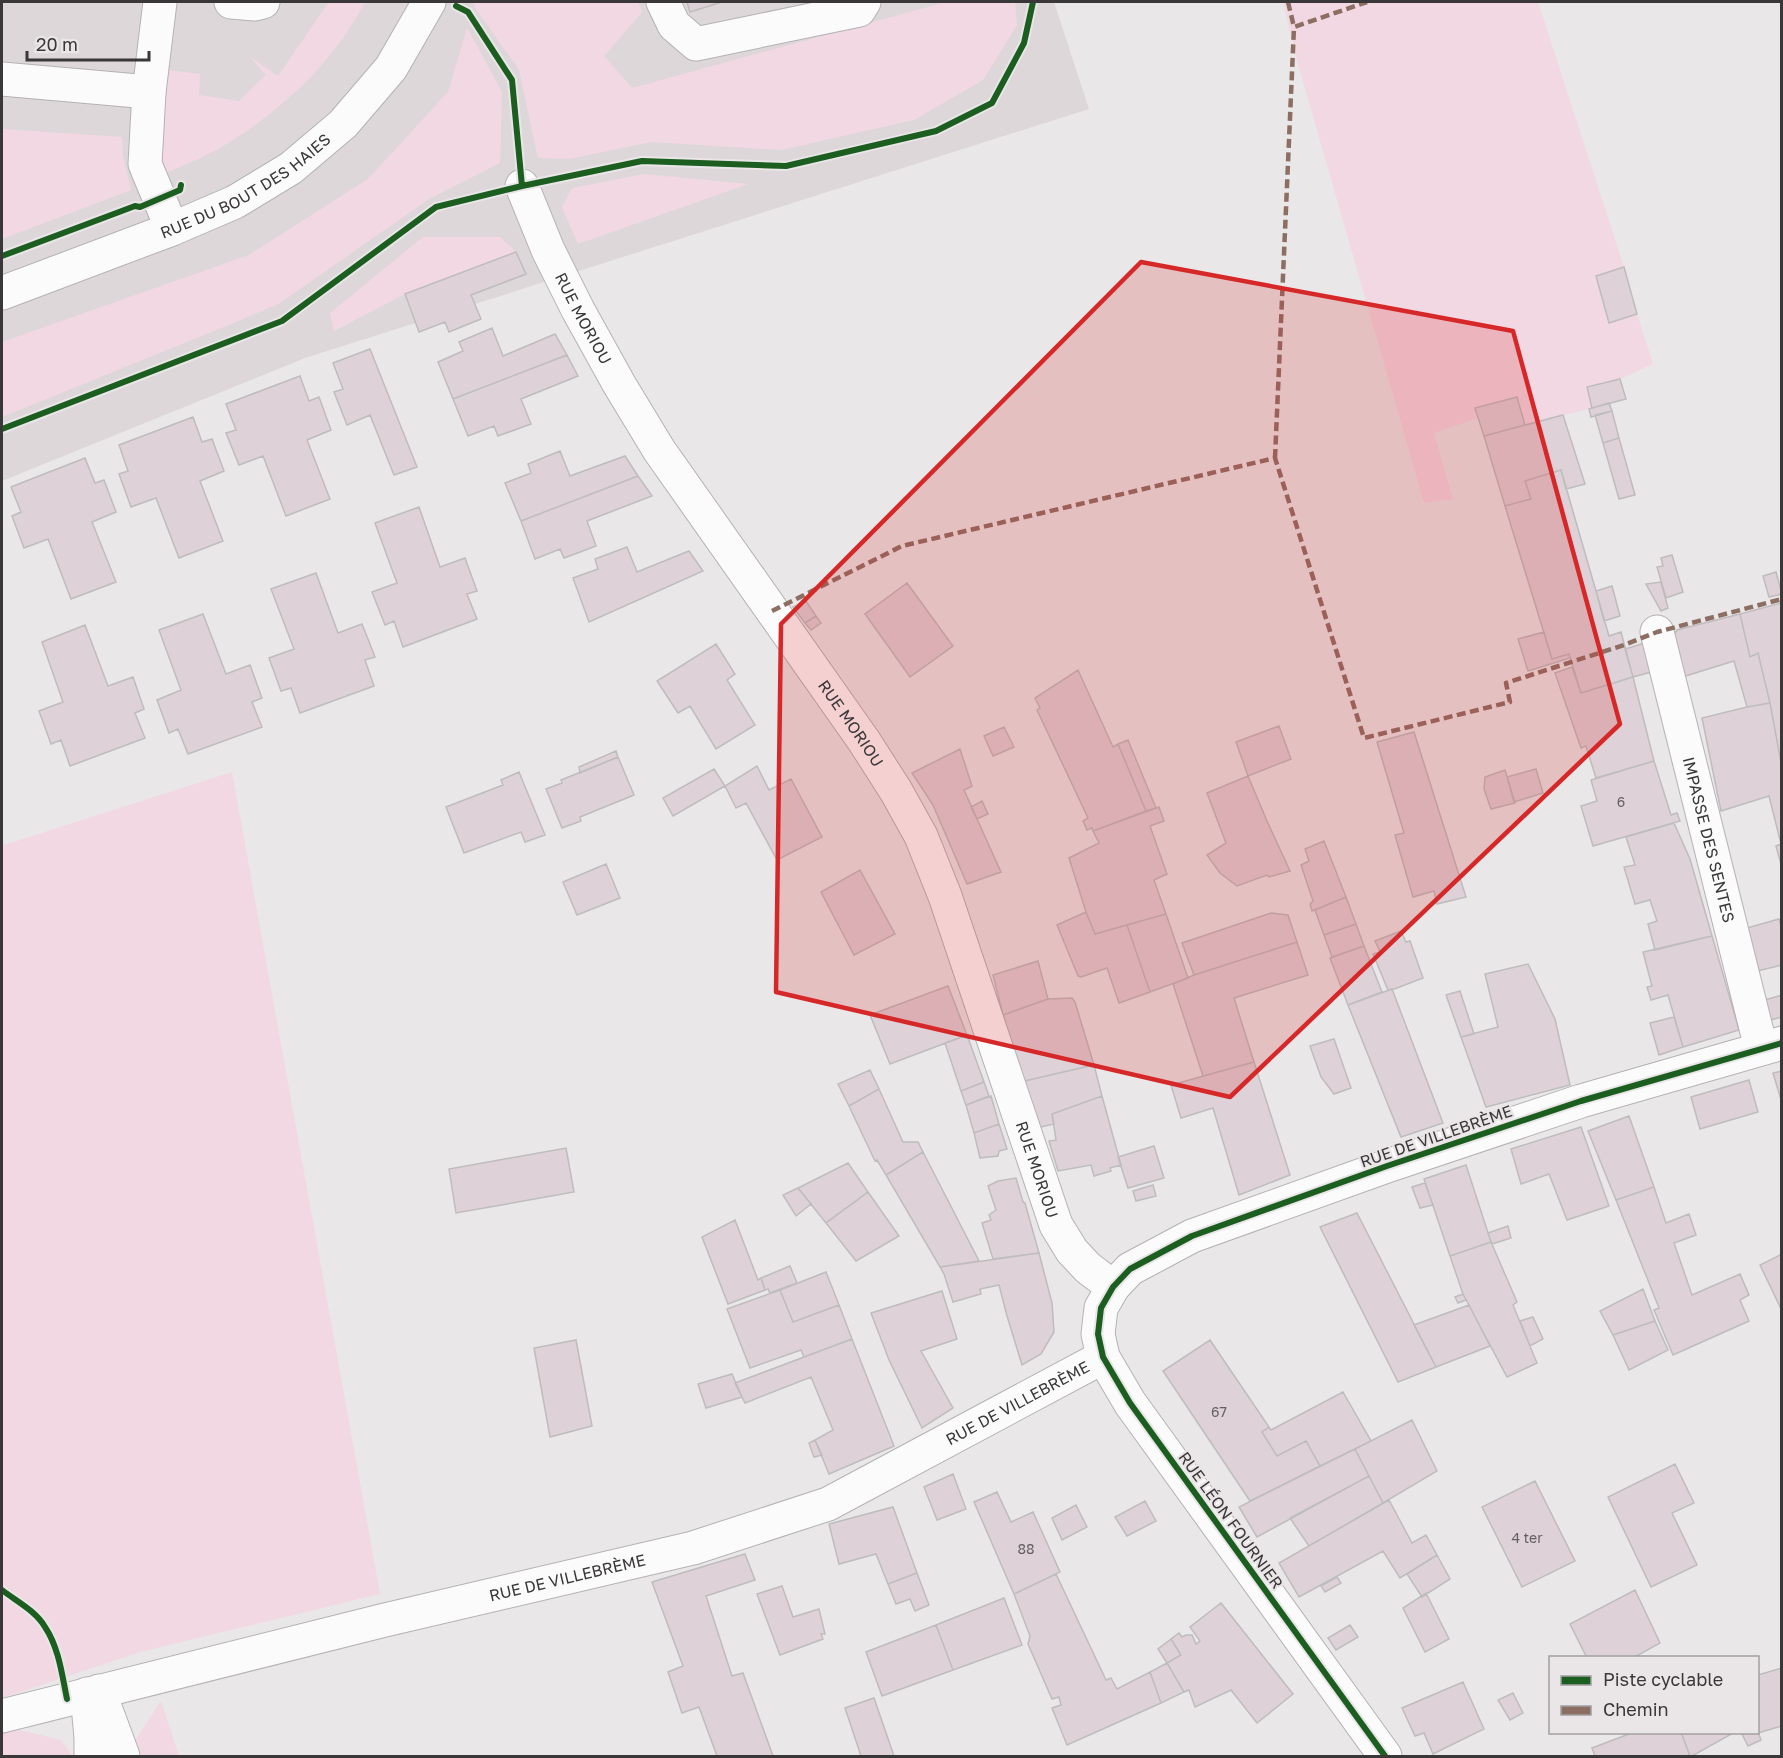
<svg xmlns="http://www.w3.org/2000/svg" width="1783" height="1758" viewBox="0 0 1783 1758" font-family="'Golos Text',sans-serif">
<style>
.built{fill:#ded7da}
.green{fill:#f2d8e2}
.building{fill:#ded1d7;stroke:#bebcbd;stroke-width:1.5}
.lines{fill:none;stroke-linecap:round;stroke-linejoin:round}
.minor-casing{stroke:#b4b2b3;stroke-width:35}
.minor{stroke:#fcfbfc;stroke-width:33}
.quiet{stroke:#8d6e63;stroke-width:4.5;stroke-dasharray:9 4.5;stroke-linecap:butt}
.cycleway-casing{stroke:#eae6e8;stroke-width:10}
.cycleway{stroke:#1b5e20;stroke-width:6}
.marked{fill:#d62828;fill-opacity:0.2;stroke:#d62828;stroke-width:4.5;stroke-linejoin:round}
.labels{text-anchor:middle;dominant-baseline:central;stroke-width:4.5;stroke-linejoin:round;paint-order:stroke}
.number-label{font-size:14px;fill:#656062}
.street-label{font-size:16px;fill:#393738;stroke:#eae6e8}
</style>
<rect width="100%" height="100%" fill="#e9e7e8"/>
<!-- built -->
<path class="built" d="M2,2H1054L1089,109L305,358L2,481Z"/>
<!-- green -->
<path class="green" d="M329,2H365C334,62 282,110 225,145C206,157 183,165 163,175L155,155L175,14L168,70L200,74L199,95L239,101L266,75L249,56L278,76Z
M475,2H638L642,12L604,56L632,88L946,2H1015L1017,25L983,80L914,120L781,150L651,142L569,159L538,158L519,70L474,6Z
M1283,2H1538L1624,267L1596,276L1608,323L1637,314L1653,364L1620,379L1587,387L1592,408L1525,425L1516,397L1475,408L1478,418L1434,433L1453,499L1424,503L1296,57Z
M467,28L502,92L500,163L429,199L280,303L236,322L2,417V342L249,255L368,179L448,92Z
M2,129L122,137L123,156L131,190L2,239Z
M644,174L748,184L578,244L562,207L572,188Z
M423,237H500L516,252L405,294L334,331L330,313Z
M232,772L380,1594L140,1652L2,1698V834L4,845Z
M161,1701L179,1756H125Z
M15,1729L61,1740L73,1756H2V1732Z"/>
<!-- building -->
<path class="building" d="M687,2H722L690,12Z
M516,252L526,274L471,295L481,319L449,332L445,322L419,332L405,294Z
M1624,267L1637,314L1609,323L1596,276Z
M492,328L503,356L555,334L567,355L453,399L438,362L463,351L459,342Z
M370,349L417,467L394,475L370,415L347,425L334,392L343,389L333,363Z
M567,355L578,376L521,399L531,424L498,436L494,426L468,436L453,399Z
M300,376L309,401L319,397L331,430L307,440L330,499L286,516L263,456L239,465L226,433L236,430L226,404Z
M1620,379L1626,399L1592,408L1587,387Z
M1517,397L1525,425L1484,436L1475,408Z
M1609,403L1612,411L1591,417L1589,409Z
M1612,411L1619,438L1603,443L1595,415Z
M1563,415L1585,484L1566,489L1561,470L1525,481L1531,499L1505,506L1484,436Z
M193,417L202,442L212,439L224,471L200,481L223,541L179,558L156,498L131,507L119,474L128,471L119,445Z
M1619,438L1635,495L1619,499L1603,443Z
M560,451L570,476L625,456L638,476L521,521L505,483L531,473L528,464Z
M85,458L95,483L104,480L116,512L92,522L116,582L71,599L48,539L24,548L12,516L21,512L11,487Z
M1561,470L1609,636L1621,632L1633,677L1581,693L1569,654L1552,659L1505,506L1531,499L1525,481Z
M638,476L652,496L587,521L596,546L564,558L560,549L535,559L521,521Z
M419,507L440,567L465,558L477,591L467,594L477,619L403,647L394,621L385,625L372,592L397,583L375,523Z
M627,547L637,572L689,551L703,571L589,622L573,578L598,569L595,559Z
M1672,555L1683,592L1666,598L1657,567L1663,566L1661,558Z
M1776,572L1782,594L1769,597L1763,576Z
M316,573L338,633L362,624L375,657L365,660L374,686L300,713L291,688L281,691L269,658L294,649L271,589Z
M1661,582L1668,608L1661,611L1646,584Z
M907,583L953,646L910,677L865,614Z
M1612,586L1620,616L1604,621L1596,591Z
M806,601L816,616L805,623L793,607Z
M1781,603L1782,605V768L1770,703L1758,653L1750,657L1740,614Z
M203,614L226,674L250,665L262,698L252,702L262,727L188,754L178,729L169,733L157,700L181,690L159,630Z
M1740,614L1750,657L1758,653L1770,703L1747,707L1734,661L1679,678L1670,640L1677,630Z
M816,616L821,623L811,630L805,623Z
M85,625L108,686L133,677L144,709L135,713L145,738L70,766L61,740L51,744L39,711L63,702L42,642Z
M1544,632L1552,659L1569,654L1570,658L1528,671L1518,639Z
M1648,642L1655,671L1633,677L1625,649Z
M716,644L735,674L727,680L755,725L716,749L690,706L678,713L657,681Z
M1572,667L1581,693L1633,677L1654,761L1596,778L1586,746L1581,748L1555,673Z
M1078,670L1113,747L1118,744L1146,811L1093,831L1092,828L1087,830L1083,821L1088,818L1037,710L1040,708L1035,698Z
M1770,703L1782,768L1781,844L1769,796L1721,811L1702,718L1747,707Z
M1279,726L1291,759L1248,776L1236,742Z
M1004,727L1014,747L993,756L984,736Z
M1414,732L1466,897L1437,904L1434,891L1413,897L1395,835L1404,833L1377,742Z
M1128,740L1156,808L1146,811L1118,744Z
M960,749L972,786L964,790L1001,872L967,884L933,805L912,773Z
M616,751L618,757L580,773L579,767Z
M618,757L634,795L580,817L581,821L562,828L546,789L562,783L561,780Z
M1654,761L1671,815L1677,813L1680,821L1593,846L1581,806L1597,801L1591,780Z
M757,766L769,790L791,779L822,837L777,860L746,803L736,808L725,786Z
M714,769L725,786L673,816L663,798Z
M1536,769L1543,793L1514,802L1507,777Z
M1505,770L1515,803L1491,809L1484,789L1485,777Z
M519,772L545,835L525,842L521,832L464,853L446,807L503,785L501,780Z
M1248,776L1267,821L1290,871L1269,877L1267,875L1237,886L1220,873L1207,855L1226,843L1207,793Z
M982,801L988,814L977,819L971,807Z
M1159,807L1164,821L1150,826L1167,874L1154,880L1166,914L1095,934L1086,912L1069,858L1099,843L1093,831Z
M1674,823L1690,859L1712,936L1655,950L1648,924L1657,921L1650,900L1635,904L1624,867L1635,865L1626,837Z
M1324,841L1346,897L1312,911L1310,904L1313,901L1301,865L1309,861L1305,849Z
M1781,844H1782V868L1776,846Z
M606,864L620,898L577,915L563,882Z
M860,870L895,934L854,955L821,892Z
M1346,897L1356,924L1324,935L1315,910Z
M1086,912L1095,934L1127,925L1150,992L1119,1003L1107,968L1081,977L1078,976L1057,925Z
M1271,913L1288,915L1297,942L1194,975L1182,943Z
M1166,914L1188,978L1150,992L1127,925Z
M1779,919L1782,930V965L1757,971L1747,928Z
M1356,924L1364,946L1332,957L1324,935Z
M1401,931L1406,942L1410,941L1423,978L1392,990V989L1388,990L1373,954L1380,952L1375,941Z
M1712,936L1739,1030L1683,1047L1668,995L1651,1000L1647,987L1652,986L1643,952Z
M1297,942L1308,975L1234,998L1254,1062L1203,1076L1173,984L1194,975Z
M1364,946L1382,992L1348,1005L1330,958Z
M1038,961L1048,999L1003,1015L993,975Z
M1528,964L1555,1019L1570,1085L1486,1107L1461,1037L1498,1027L1485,974Z
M948,986L967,1035L890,1064L870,1015Z
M1392,989L1443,1123L1401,1137L1348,1005Z
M1460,991L1474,1034L1461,1037L1446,995Z
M1782,995V1017L1770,1020L1765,1000Z
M1072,998L1075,1002L1094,1065L1020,1082L1003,1015L1048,999Z
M1674,1017L1683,1047L1659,1055L1650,1023Z
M967,1035L984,1082L961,1091L945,1043Z
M1334,1039L1351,1088L1334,1094L1321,1077L1310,1046Z
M1254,1062L1290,1175L1239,1195L1213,1108L1181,1118L1171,1085Z
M1094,1065L1102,1096L1052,1114L1054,1124L1032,1129L1020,1082Z
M870,1070L879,1089L849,1106L838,1084Z
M1782,1071V1103L1773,1073Z
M1749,1080L1758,1112L1700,1129L1691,1097Z
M984,1082L989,1096L966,1105L961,1091Z
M879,1089L903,1142H918L923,1152L886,1175L877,1160L875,1161L849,1106Z
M991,1096L999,1124L974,1133L966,1105Z
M1102,1096L1121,1165L1110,1168L1111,1171L1094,1176L1091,1165L1058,1171L1049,1141L1056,1140L1052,1114Z
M1629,1116L1654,1187L1616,1200L1588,1131Z
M999,1124L1007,1149L999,1151L998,1156L980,1158L974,1133Z
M1581,1127L1609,1206L1567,1220L1549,1174L1521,1184L1511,1149Z
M1154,1146L1164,1178L1128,1188L1118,1157Z
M566,1148L574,1192L456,1213L449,1169Z
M923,1152L979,1261L940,1267L886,1175Z
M848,1163L868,1192L826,1223L798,1188Z
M1466,1165L1491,1242L1450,1256L1424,1179Z
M1016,1178L1023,1202L1025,1203L1039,1253L993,1259L982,1223L991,1220L989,1215L996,1210L988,1186L998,1181Z
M1425,1183L1433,1205L1420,1208L1412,1187Z
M1153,1185L1156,1196L1136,1201L1133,1191Z
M1654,1187L1666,1223L1689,1214L1696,1235L1674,1243L1692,1295L1740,1274L1749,1295L1740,1300L1749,1321L1673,1355L1654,1310L1659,1308L1616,1200Z
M798,1188L811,1204L796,1216L783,1195Z
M868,1192L899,1236L856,1261L826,1223Z
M1357,1213L1436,1367L1398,1382L1320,1227Z
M735,1220L758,1280L761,1278L765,1290L728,1304L702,1237Z
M1508,1226L1511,1238L1492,1244L1488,1233Z
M1491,1242L1517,1302L1513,1305L1537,1363L1507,1377L1463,1294L1450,1256Z
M1039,1253L1052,1303L1054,1332L1041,1354L1022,1365L1007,1316L999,1285L980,1289L981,1294L953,1302L944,1274L940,1267Z
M1782,1254V1311L1760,1265Z
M790,1266L797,1283L770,1293L768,1289L765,1290L761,1278Z
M826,1272L839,1305L793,1322L780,1290Z
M1643,1289L1655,1321L1613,1335L1600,1311Z
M780,1290L793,1322L839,1305L852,1339L804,1357L801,1350L750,1368L727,1309Z
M942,1291L957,1339L921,1351L953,1408L922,1428L889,1360L871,1313Z
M1463,1294L1466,1300L1458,1303L1455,1297Z
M1469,1305L1490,1346L1436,1367L1414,1325Z
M1533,1317L1543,1339L1530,1346L1520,1321Z
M1655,1321L1668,1350L1629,1370L1613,1335Z
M852,1339L894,1446L829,1474L815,1440L833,1430L811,1377L745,1403L735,1383Z
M576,1340L592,1426L550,1437L534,1348Z
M1210,1340L1269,1427L1262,1432L1277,1456L1306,1441L1320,1466L1250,1501L1163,1371Z
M732,1374L742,1397L706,1408L698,1384Z
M1343,1392L1371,1441L1320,1466L1306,1441L1277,1456L1262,1432L1269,1427L1271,1430Z
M1412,1420L1437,1471L1383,1503L1355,1449Z
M815,1440L822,1455L814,1457L809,1443Z
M1355,1449L1369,1476L1257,1537L1239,1507Z
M1675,1464L1694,1503L1672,1513L1697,1565L1651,1587L1608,1497Z
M953,1474L966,1509L937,1520L924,1487Z
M1369,1476L1383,1503L1309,1546L1290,1518Z
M1535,1481L1575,1561L1522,1587L1482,1507Z
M997,1492L1011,1522L1033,1512L1060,1572L1014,1594L974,1502Z
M1389,1500L1412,1543L1426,1535L1437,1555L1400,1578L1383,1551L1299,1597L1279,1563Z
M1145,1501L1156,1521L1127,1536L1115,1517Z
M1076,1505L1087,1527L1062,1540L1052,1518Z
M893,1507L917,1573L888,1584L876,1554L839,1564L829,1524Z
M745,1554L755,1580L706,1596L732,1676L743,1673L773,1756H717L699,1707L682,1713L668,1672L683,1666L652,1582Z
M1437,1555L1450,1579L1422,1597L1407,1574Z
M917,1573L929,1605L915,1611L910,1599L896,1604L888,1584Z
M1056,1574L1106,1680L1111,1678L1117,1689L1150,1672L1161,1703L1067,1745L1052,1708L1061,1705L1059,1697L1052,1699L1028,1644L1030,1636L1014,1594Z
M1337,1577L1341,1583L1325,1592L1321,1586Z
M782,1586L793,1617L819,1609L825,1634H821L823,1639L780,1655L757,1594Z
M1635,1590L1660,1643L1633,1658H1587L1570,1624Z
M1426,1593L1449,1639L1425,1652L1403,1608Z
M1004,1598L1022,1645L953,1670L936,1625Z
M1221,1603L1293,1694L1257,1723L1231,1690L1195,1707L1189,1690L1184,1692L1167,1663L1181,1655L1171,1639L1179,1633L1182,1637L1186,1635H1192L1196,1644L1200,1641L1190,1627Z
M936,1625L953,1670L882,1696L866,1652Z
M1350,1625L1358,1637L1336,1650L1328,1638Z
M1171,1639L1181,1655L1167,1663L1158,1649Z
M1167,1663L1184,1692L1161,1703L1150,1672Z
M1782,1668V1726L1758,1733V1675Z
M1463,1682L1484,1729L1433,1754L1424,1733L1415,1736L1402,1708Z
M1513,1693L1523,1713L1510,1720L1498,1700Z
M874,1698L894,1756H861L845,1708Z
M1634,1732H1681L1690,1756H1595L1592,1748Z
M1681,1732H1735L1692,1756H1690Z
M1741,1732H1758L1761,1740L1748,1746Z"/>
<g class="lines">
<!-- minor casing -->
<g class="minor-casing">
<g id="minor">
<path d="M160,2L149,92L145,164L172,229"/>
<path d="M231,2L255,4L263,2"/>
<path d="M663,2L674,25L696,44L859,10L864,2"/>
<path d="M2,79L149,92"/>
<path id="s1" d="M522,186L548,250L578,310L619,384L659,450L864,741L896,791L921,836L945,896L1056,1225L1072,1251L1088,1268L1113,1287"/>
<path id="s2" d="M2,293L172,229L235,202L291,168L343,124L391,68L429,2"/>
<path id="s3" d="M1657,632L1761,1048"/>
<path d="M99,1691L123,1756"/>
<path d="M87,1694L91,1738V1756"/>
<path id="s4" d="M2,1716L385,1620L693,1548L828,1504L1103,1357"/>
<path d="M1385,1756L1130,1403L1103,1357L1098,1334L1101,1308L1113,1287L1130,1269L1192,1236L1387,1166L1581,1101L1782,1043"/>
</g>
</g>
<!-- minor -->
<use href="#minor" class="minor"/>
<!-- quiet -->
<path class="quiet" d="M1288,2L1294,27L1367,2
M1275,458L1294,27
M772,611L902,546L1275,458L1364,738L1510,702L1506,683L1624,645L1657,632L1782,599"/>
<!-- cycleway casing -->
<g class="cycleway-casing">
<path id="cycleway" d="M456,6L468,12L512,80L522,186
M2,256L135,206L140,207L180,190L181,185
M2,429L282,321L436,207L522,186L642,161L786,166L936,131L992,103L1024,43L1033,2
M2,1590C16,1601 36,1611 45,1627C59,1648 62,1675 67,1699
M1385,1756L1130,1403L1103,1357L1098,1334L1101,1308L1113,1287L1130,1269L1192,1236L1387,1166L1581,1101L1782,1043"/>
</g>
<!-- cycleway -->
<use href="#cycleway" class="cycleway"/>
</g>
<!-- marked area -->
<path class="marked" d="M1141,262L1513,331L1620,724L1230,1097L776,992L781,624Z"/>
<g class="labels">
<!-- number labels -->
<g class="number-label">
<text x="1621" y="801">6</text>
<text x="1219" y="1411">67</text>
<text x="1527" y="1537">4 ter</text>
<text x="1026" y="1548">88</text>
</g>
<!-- street labels -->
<g class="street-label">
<text stroke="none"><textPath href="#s2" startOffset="267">RUE DU BOUT DES HAIES</textPath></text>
<text stroke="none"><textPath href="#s1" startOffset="146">RUE MORIOU</textPath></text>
<text stroke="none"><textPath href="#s1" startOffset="632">RUE MORIOU</textPath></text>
<text stroke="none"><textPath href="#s3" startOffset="214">IMPASSE DES SENTES</textPath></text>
<text transform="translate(1436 1136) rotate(-19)">RUE DE VILLEBRÈME</text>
<text stroke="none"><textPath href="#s1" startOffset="1118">RUE MORIOU</textPath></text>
<text stroke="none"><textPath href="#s4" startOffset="1068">RUE DE VILLEBRÈME</textPath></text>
<text transform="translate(1231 1520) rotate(54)">RUE LÉON FOURNIER</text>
<text stroke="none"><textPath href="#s4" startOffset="582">RUE DE VILLEBRÈME</textPath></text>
</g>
</g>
<!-- border -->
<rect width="1783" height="1758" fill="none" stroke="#393738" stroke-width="6"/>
<!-- legend -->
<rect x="1549" y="1656" width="210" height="78" fill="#eae6e8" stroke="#a3a0a2" stroke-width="1.5"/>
<rect x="1561" y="1676" width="30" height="9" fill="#1b5e20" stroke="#a3a0a2" stroke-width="1.5"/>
<text x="1603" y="1686" font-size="18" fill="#393738">Piste cyclable</text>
<rect x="1561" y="1706" width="30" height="9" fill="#8d6e63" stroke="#a3a0a2" stroke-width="1.5"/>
<text x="1603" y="1716" font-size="18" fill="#393738">Chemin</text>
<!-- scale -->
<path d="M27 51v9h122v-9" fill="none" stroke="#393738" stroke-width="3"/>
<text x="36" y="51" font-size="18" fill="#393738" stroke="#eae6e8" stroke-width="4.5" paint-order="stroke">20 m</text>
</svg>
